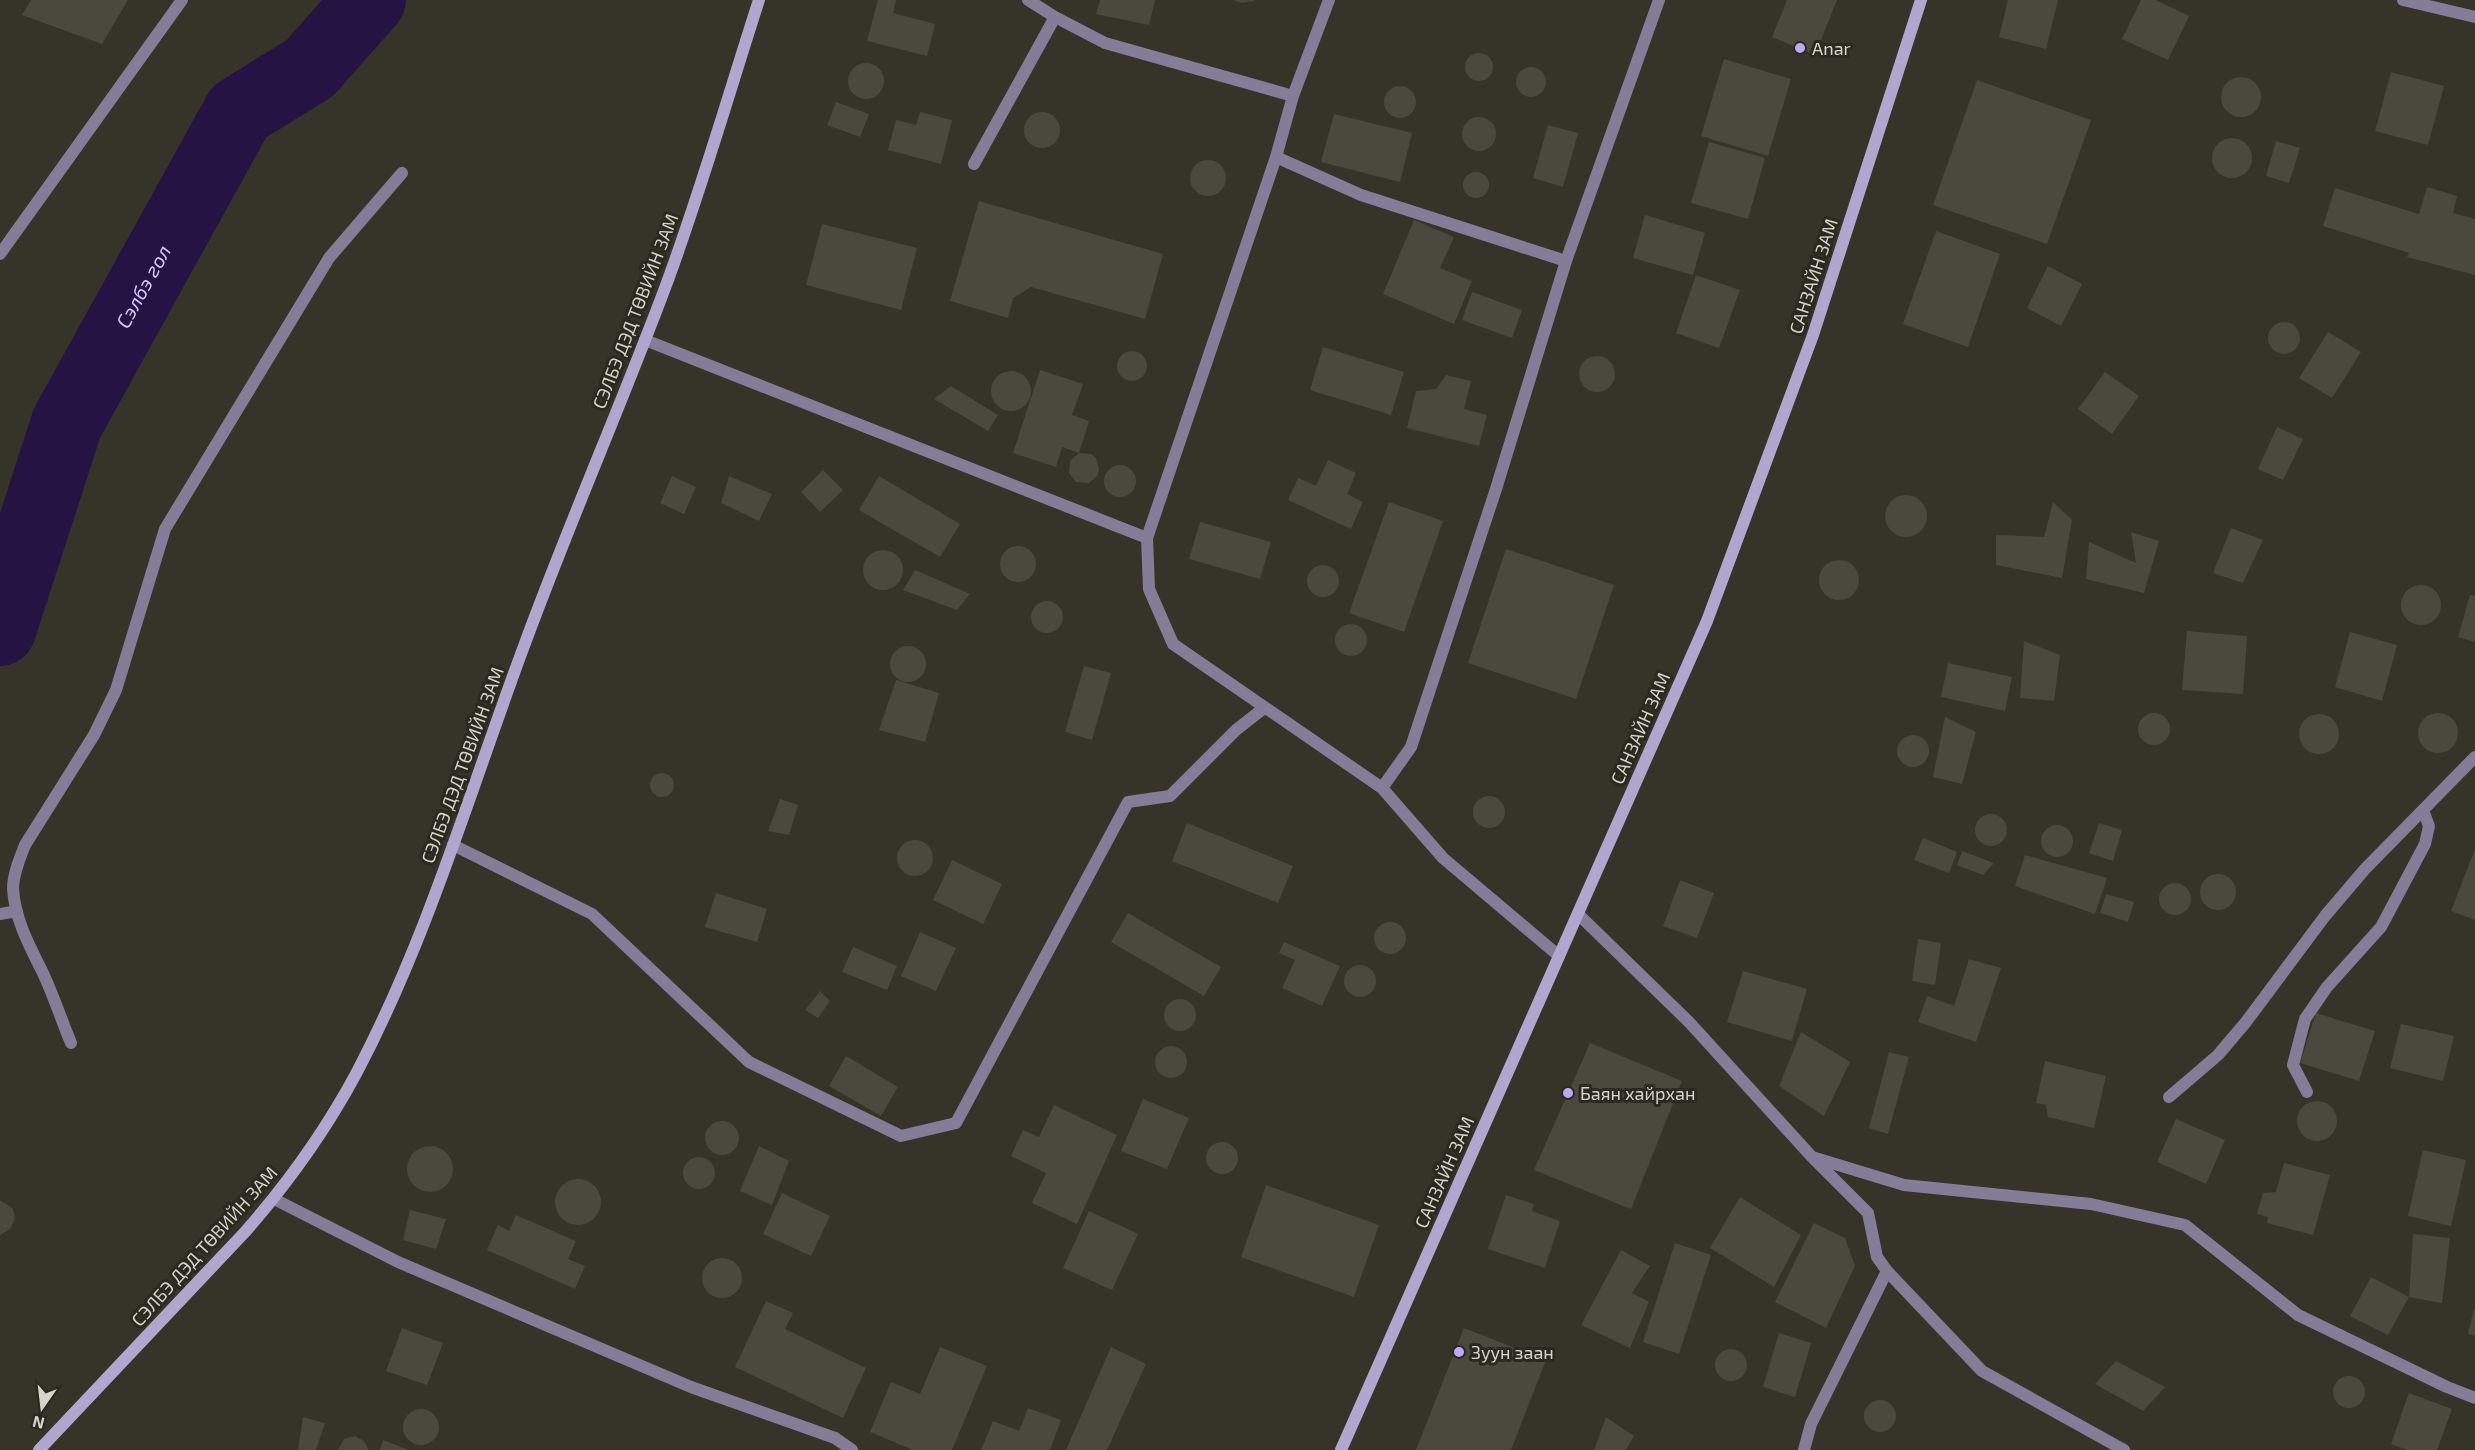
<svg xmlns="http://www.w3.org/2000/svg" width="2475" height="1450" viewBox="0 0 2475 1450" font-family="'Exo 2',sans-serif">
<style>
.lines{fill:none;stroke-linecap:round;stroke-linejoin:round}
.river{stroke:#241343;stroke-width:72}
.building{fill:#4b483e}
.lane{stroke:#837d97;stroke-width:12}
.street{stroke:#837d97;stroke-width:12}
.secondary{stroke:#b0a7cf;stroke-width:12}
.poi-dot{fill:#bda9f5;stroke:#2c291f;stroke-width:2}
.labels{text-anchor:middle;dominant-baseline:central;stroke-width:6;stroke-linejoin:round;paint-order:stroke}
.poi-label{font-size:18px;fill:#d5d4cd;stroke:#2c291f;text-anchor:start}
.street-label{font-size:18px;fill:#d5d4cd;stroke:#2c291f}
.water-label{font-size:20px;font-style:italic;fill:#d1c5f7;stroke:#2c291f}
</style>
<rect width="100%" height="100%" fill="#363329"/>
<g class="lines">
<!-- river -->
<path class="river" id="s1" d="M0,630L67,423L239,112L310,68L370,0"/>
</g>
<!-- building -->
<path class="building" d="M31,0H128L102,44L22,15Z
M878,0H896L893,13L935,24L927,56L867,41Z
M1100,0H1155L1149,25L1096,14Z
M1233,0H1254V1L1242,3Z
M1787,0H1837L1815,55L1772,37Z
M2008,0H2058L2046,49L1999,37Z
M2141,0H2156L2189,16L2168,60L2122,39Z
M1465 67a14 14 0 1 1 28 0a14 14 0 1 1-28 0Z
M1724,59L1791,79L1768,156L1701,136Z
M848 81a18 18 0 1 1 36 0a18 18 0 1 1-36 0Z
M1516 82a15 15 0 1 1 30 0a15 15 0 1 1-30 0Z
M2391,72L2444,86L2428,145L2375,131Z
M2221 97a20 20 0 1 1 40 0a20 20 0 1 1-40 0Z
M1977,80L2091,120L2047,244L1933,205Z
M1384 102a16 16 0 1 1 32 0a16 16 0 1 1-32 0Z
M836,102L869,114L860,137L827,125Z
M920,112L952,120L941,164L888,150L896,120L916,125Z
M1024 130a18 18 0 1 1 36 0a18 18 0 1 1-36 0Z
M1334,114L1412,133L1400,182L1321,162Z
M1462 134a17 17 0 1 1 34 0a17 17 0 1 1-34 0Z
M1548,125L1578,133L1563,187L1533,178Z
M2212 158a20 20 0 1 1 40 0a20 20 0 1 1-40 0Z
M2276,141L2300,148L2289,183L2266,176Z
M1709,142L1765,158L1748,219L1691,203Z
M1190 178a18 18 0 1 1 36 0a18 18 0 1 1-36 0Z
M1463 185a13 13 0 1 1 26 0a13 13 0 1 1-26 0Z
M2427,187L2457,196L2453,213L2475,219V275L2407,257L2409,253L2323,226L2335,188L2419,214Z
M979,201L1163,254L1145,319L1031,287L1013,298L1008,318L950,301Z
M1645,215L1705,233L1693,275L1633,258Z
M1414,220L1454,237L1440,268L1472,281L1454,324L1383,294Z
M822,224L917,248L901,310L806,285Z
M1936,231L2000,254L1968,347L1903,324Z
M2048,266L2082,284L2061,326L2027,308Z
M1696,275L1740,290L1719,348L1676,333Z
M1472,292L1522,310L1512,338L1462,320Z
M2268 338a16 16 0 1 1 32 0a16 16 0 1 1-32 0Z
M2328,332L2361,352L2332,398L2299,378Z
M1323,347L1404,372L1391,415L1310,390Z
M1117 366a15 15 0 1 1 30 0a15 15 0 1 1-30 0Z
M1579 374a18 18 0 1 1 36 0a18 18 0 1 1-36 0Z
M1040,370L1083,384L1072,415L1089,421L1079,453L1091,454L1096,458L1099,469L1098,475L1089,483L1076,482L1069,473L1070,461L1079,453L1062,447L1056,467L1013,453Z
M991 391a20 20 0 1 1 40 0a20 20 0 1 1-40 0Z
M2105,372L2139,396L2112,434L2078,409Z
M1446,375L1471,381L1464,409L1487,415L1479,446L1407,428L1416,391L1436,389Z
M951,386L998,415L988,431L934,399Z
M2277,427L2303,439L2283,480L2258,469Z
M1328,460L1356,473L1347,494L1363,502L1351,529L1288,500L1298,478L1316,486Z
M1104 481a16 16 0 1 1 32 0a16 16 0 1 1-32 0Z
M823,470L843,490L820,512L801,492Z
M672,476L696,487L684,514L660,503Z
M729,476L772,494L759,521L721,503Z
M879,476L960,524L940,557L859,510Z
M1885 516a21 21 0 1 1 42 0a21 21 0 1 1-42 0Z
M1389,502L1443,521L1404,632L1349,613Z
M2053,502L2072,520L2062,578L1996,565V535L2044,537Z
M1200,522L1271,542L1260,579L1189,559Z
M2231,528L2263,540L2243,583L2213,573Z
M2131,532L2159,541L2144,593L2086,579L2089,542L2136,563Z
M1000 564a18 18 0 1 1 36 0a18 18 0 1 1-36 0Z
M1506,549L1614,585L1576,699L1468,663Z
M863 570a20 20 0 1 1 40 0a20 20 0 1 1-40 0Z
M1819 580a20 20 0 1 1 40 0a20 20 0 1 1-40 0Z
M1307 581a16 16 0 1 1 32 0a16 16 0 1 1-32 0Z
M915,570L970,594L957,610L903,590Z
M2401 605a20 20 0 1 1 40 0a20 20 0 1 1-40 0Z
M2470,595L2475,596V642L2458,637Z
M1031 617a16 16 0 1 1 32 0a16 16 0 1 1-32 0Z
M1335 640a16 16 0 1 1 32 0a16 16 0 1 1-32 0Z
M2187,631L2247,636L2243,694L2182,690Z
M2350,632L2397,645L2382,701L2335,687Z
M2024,641L2060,655L2054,701L2020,698Z
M890 664a18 18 0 1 1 36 0a18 18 0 1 1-36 0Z
M1948,663L2012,677L2005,711L1941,697Z
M1084,666L1111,673L1092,740L1065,732Z
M896,680L939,693L925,742L879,730Z
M2418 733a20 20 0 1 1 40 0a20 20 0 1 1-40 0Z
M2138 729a16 16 0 1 1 32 0a16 16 0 1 1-32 0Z
M2299 734a20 20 0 1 1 40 0a20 20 0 1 1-40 0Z
M1945,717L1976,732L1962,784L1933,777Z
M1897 751a16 16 0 1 1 32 0a16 16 0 1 1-32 0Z
M650 785a12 12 0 1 1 24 0a12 12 0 1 1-24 0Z
M1473 812a16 16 0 1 1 32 0a16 16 0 1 1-32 0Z
M780,799L798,805L789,835L768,831Z
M1975 830a16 16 0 1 1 32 0a16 16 0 1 1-32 0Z
M1187,823L1293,866L1278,903L1172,861Z
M2099,823L2122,830L2113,861L2089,853Z
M2041 841a16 16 0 1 1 32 0a16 16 0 1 1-32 0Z
M1923,838L1957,852L1949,873L1914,860Z
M897 858a18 18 0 1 1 36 0a18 18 0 1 1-36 0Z
M2475,849V920L2451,911Z
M1962,851L1994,863L1983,875L1957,865Z
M2025,855L2107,878L2095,914L2015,886Z
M952,860L1002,884L983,924L933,900Z
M2200 892a18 18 0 1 1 36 0a18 18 0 1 1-36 0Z
M1680,880L1714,893L1697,938L1663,926Z
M2159 899a16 16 0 1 1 32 0a16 16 0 1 1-32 0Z
M716,893L767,909L757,942L705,927Z
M2106,894L2134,902L2128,922L2100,913Z
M1128,913L1221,967L1204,996L1111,942Z
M1374 938a16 16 0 1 1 32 0a16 16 0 1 1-32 0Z
M920,932L956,948L936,991L901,976Z
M1918,939L1941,943L1935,985L1912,981Z
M1284,942L1340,966L1322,1006L1282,988L1295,960L1279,953Z
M853,947L897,966L887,990L842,972Z
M1969,959L2001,968L1976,1042L1918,1022L1927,996L1954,1006Z
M1344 981a16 16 0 1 1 32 0a16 16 0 1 1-32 0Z
M1743,971L1807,989L1792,1041L1727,1022Z
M820,991L830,1001L818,1018L805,1010Z
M1164 1015a16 16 0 1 1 32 0a16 16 0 1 1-32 0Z
M2316,1013L2375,1031L2359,1081L2300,1063Z
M2401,1024L2454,1036L2443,1081L2390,1068Z
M1801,1032L1850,1062L1824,1116L1779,1086Z
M1590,1043L1682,1081L1631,1209L1534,1170Z
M1155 1062a16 16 0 1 1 32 0a16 16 0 1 1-32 0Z
M1889,1052L1909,1057L1888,1134L1869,1128Z
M846,1056L898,1087L881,1116L829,1086Z
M2045,1061L2106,1076L2094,1128L2048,1117L2046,1105L2036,1103Z
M1143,1099L1189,1118L1167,1169L1121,1151Z
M2297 1121a20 20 0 1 1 40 0a20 20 0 1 1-40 0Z
M1054,1105L1117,1135L1077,1224L1032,1203L1046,1173L1011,1156L1023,1130L1039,1137Z
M2176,1119L2225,1140L2206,1184L2157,1162Z
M705 1138a17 17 0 1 1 34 0a17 17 0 1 1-34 0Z
M1206 1158a16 16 0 1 1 32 0a16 16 0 1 1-32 0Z
M759,1146L789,1161L772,1205L740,1191Z
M407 1169a23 23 0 1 1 46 0a23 23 0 1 1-46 0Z
M2423,1150L2466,1160L2451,1226L2408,1216Z
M683 1173a16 16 0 1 1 32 0a16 16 0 1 1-32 0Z
M2284,1163L2330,1175L2313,1235L2267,1223L2268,1217L2257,1214L2263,1193L2276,1192Z
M555 1202a23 23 0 1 1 46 0a23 23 0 1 1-46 0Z
M1266,1185L1379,1225L1354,1297L1241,1257Z
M782,1193L830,1216L811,1256L763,1234Z
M1506,1195L1534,1204L1532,1211L1560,1221L1545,1268L1488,1249Z
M1740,1197L1801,1235L1774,1287L1710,1248Z
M0,1200L13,1209L15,1219L10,1229L0,1235Z
M410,1210L446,1219L436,1249L403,1240Z
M1089,1211L1138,1234L1112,1290L1063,1268Z
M516,1215L576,1241L568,1259L585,1266L575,1289L487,1250L498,1225L509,1231Z
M1814,1223L1845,1238L1855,1266L1826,1328L1775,1302Z
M2413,1234L2450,1238L2442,1303L2409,1297Z
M1675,1243L1711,1255L1679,1354L1643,1342Z
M1621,1250L1650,1266L1632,1293L1649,1302L1630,1348L1581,1325Z
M702 1278a20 20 0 1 1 40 0a20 20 0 1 1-40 0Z
M2371,1277L2409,1297L2388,1335L2350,1316Z
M766,1301L793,1313L785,1329L866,1368L843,1418L735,1367Z
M2474,1309H2475V1336L2468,1334Z
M402,1328L443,1343L427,1385L386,1371Z
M1464,1328L1546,1360L1511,1450H1416Z
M1779,1333L1811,1343L1795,1397L1763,1387Z
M940,1347L987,1366L952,1450H913L870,1432L891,1382L920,1394Z
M1111,1347L1146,1364L1107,1450H1066Z
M1715 1365a16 16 0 1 1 32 0a16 16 0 1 1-32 0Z
M2116,1361L2165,1387L2143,1411L2095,1384Z
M2333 1392a16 16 0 1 1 32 0a16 16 0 1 1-32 0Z
M2409,1393L2452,1409L2437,1450H2407L2391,1444Z
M1864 1416a16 16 0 1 1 32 0a16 16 0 1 1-32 0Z
M1028,1408L1061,1420L1050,1450H981L993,1421L1019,1431Z
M403 1427a18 18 0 1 1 36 0a18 18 0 1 1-36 0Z
M303,1417L325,1423L316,1450H298Z
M1606,1417L1634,1436L1626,1450H1594Z
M355,1436L364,1441L369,1450H338L344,1439Z
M383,1440L409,1450H380Z"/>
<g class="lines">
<!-- lane -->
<path class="lane" d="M2307,1092L2293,1065L2305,1019L2327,987L2381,927L2425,844L2429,826L2423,810"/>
<!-- street -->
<path class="street" d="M1028,0L1055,17
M1329,0L1293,96L1276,157L1147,538L1149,589L1173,644L1382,788
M2403,0L2475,17
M1276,157L1361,195L1566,261
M974,164L1055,17L1105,43L1293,96
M0,254L182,0
M645,340L1147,538
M453,845L592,914L749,1062L901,1136L956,1123L1128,802L1170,796L1236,730L1264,708
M0,914L17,911
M1578,914L1689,1022L1812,1157L1904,1185L2091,1204L2185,1225L2298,1315L2447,1387L2475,1398
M1559,956L1443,858L1382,788L1411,747L1496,489L1566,261L1659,0
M71,1043C61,1019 53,994 42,971C29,945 15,919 13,889C13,874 20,858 25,845L94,735L116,690L165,529L329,258L402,173
M2169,1097L2218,1055L2246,1022L2325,916L2365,869L2475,757
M274,1199L398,1262L691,1387L835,1438L852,1450
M1887,1271L1982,1371L2124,1450
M1804,1450L1811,1424L1887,1271L1877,1257L1868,1213L1813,1158"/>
<!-- secondary -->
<path class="secondary" d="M39,1450L245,1232C288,1183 326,1130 357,1072C428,937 471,788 524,646C568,526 620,408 665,288C700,194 728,96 759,0
M1341,1450L1707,621L1813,335L1921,0"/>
</g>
<!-- markers -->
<g class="poi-dot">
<circle cx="1800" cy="48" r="6"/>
<circle cx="1568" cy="1093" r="6"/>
<circle cx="1459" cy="1352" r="6"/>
</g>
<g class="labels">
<!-- poi labels -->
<g class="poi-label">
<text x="1812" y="48">Anar</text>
<text x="1580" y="1093">Баян хайрхан</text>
<text x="1471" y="1352">Зуун заан</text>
</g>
<!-- street labels -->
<g class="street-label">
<text transform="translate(1813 276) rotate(-72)">САНЗАЙН ЗАМ</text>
<text transform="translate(635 311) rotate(-69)">СЭЛБЭ ДЭД ТӨВИЙН ЗАМ</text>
<text transform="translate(1640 728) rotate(-66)">САНЗАЙН ЗАМ</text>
<text transform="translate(462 765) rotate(-70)">СЭЛБЭ ДЭД ТӨВИЙН ЗАМ</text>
<text transform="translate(1444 1172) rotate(-66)">САНЗАЙН ЗАМ</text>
<text transform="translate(204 1246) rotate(-48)">СЭЛБЭ ДЭД ТӨВИЙН ЗАМ</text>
</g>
<!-- water labels -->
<g class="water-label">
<text stroke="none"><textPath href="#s1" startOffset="374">Сэлбэ гол</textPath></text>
</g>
</g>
<!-- north arrow -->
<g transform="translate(42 1408) rotate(194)" stroke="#2c291f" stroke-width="4.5" paint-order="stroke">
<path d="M0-4.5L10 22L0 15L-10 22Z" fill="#d5d4cd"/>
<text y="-9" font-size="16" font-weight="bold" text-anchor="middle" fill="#d5d4cd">N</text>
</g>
</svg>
